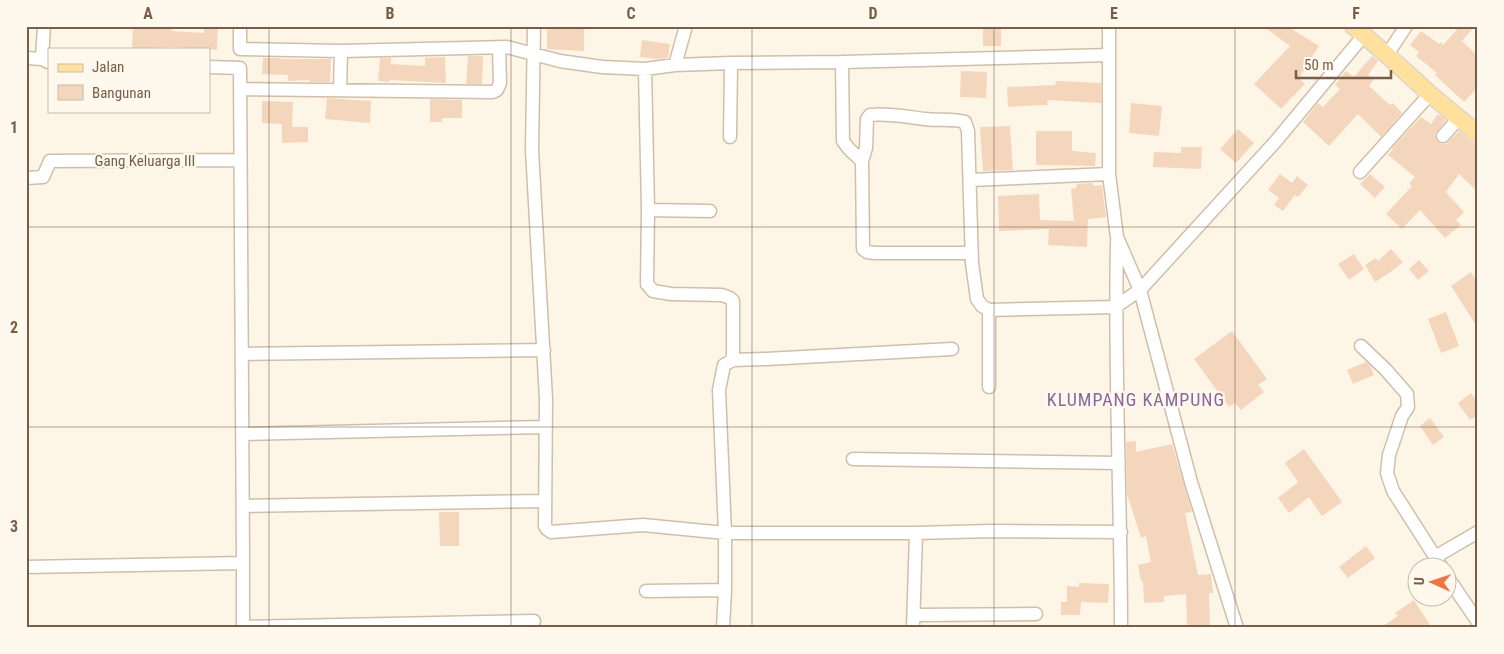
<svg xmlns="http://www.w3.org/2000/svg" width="1504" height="654" viewBox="0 0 1504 654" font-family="'Roboto Condensed',sans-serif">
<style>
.building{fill:#f4d6bc}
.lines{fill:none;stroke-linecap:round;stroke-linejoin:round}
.minor-casing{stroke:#d0beab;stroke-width:15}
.major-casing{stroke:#dcd5d0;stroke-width:19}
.minor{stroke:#fff;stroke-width:12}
.major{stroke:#ffe09c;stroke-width:16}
.grid{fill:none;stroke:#785d49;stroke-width:1;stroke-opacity:0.55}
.labels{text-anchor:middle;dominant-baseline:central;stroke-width:4.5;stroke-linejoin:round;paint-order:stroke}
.street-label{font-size:15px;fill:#785d49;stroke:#fff9ed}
.quarter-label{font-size:18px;letter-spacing:1px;fill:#8d649c;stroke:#fff9ed}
.neatline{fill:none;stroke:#785d49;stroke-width:2}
.grid-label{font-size:16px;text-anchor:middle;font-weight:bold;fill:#785d49}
</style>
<rect width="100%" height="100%" fill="#fdf6e6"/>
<!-- building -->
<path class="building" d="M133,26H172V31L204,33V26H218L217,50L172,47L132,49Z
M547,26H584V51L547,49Z
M983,26H1001V46H983Z
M1263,26H1287L1319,46L1299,78L1305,84L1281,109L1254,84L1290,46Z
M1460,26H1475L1462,41L1478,56V87L1464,102L1435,75L1437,73L1416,56L1419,52L1410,45L1421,31L1439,44L1441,42L1443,45Z
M642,40L670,44L668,58L657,59L640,57Z
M468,56H483L482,84H466Z
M1372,56L1378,61L1368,75L1374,79L1369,86L1390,105L1393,103L1402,113L1381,137L1358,114L1329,146L1303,122L1318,103L1323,107L1340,89L1335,85L1346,71L1354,77Z
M445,57L446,83L390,80L389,82L378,81L380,58H391V64L425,66V58Z
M263,58H281V59H331L330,82H309V80L288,81V75L262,74Z
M961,71L987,72L986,98L960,97Z
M1056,81L1101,83V103L1047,100L1048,105L1008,107L1007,87L1055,85Z
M327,98L371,101L370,123L325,119Z
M430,99L462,100V118H442V122H430Z
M262,101L293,102L292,127H308V142L282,143V124L262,123Z
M1131,103L1162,106L1159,136L1129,133Z
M1438,114L1446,120L1435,134L1436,139L1438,142L1442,144H1446L1459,131L1472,142L1478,145V192L1459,174L1446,192L1464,212L1456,220L1461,225L1445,238L1420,210L1402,229L1386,214L1412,186L1409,184L1415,177L1388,155L1393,149L1392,148L1421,117L1431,124Z
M1010,126L1013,170L983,171L980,127Z
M1238,129L1254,143L1236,163L1220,149Z
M1036,131H1072V151L1096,153L1095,166L1036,165Z
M1181,147H1202L1201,169L1153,167L1154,152L1181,153Z
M1280,174L1292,183L1297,176L1308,185L1298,197L1295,195L1283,211L1274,205L1279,198L1268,190Z
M1370,174L1385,187L1375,198L1360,184Z
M1093,183V186L1102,185L1106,217L1088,219L1087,247L1048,245L1049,229L999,231L998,196L1039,194L1040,220L1074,221L1071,189L1076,188L1077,184Z
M1391,249L1403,262L1392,271L1375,282L1365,265L1376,258L1378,261Z
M1354,254L1364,269L1349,280L1338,264Z
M1419,260L1429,271L1418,280L1409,269Z
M1471,272L1478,282V328L1451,286Z
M1446,312L1459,346L1441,353L1428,319Z
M1232,331L1267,379L1258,385L1264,392L1241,410L1235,403L1229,407L1194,359Z
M1366,362L1371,367L1374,375L1353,384L1347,370Z
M1471,393L1478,402V415L1470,420L1458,403Z
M1430,418L1444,437L1433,445L1420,426Z
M1136,441V452L1172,444L1192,512L1185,513L1198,575L1211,574L1213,593H1209L1210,625L1187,626L1186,594L1164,596V602L1144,603L1143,581H1141L1138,565L1151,562L1146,536L1141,538L1127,494L1126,442Z
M1304,449L1342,502L1322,516L1309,497L1289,513L1278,498L1298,482L1285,463Z
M439,512H459V546H440Z
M1366,546L1375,558L1348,578L1339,567Z
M1079,583L1109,584L1108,603L1081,602L1080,615H1061V602H1067V586L1079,587Z
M1414,600L1432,628H1380L1398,616L1395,613Z"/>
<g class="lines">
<!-- minor casing -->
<g class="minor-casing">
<path id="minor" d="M240,26V49L341,51L507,47L560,61L602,67L645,69L675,65L731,63L842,62L1109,55
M534,26L532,150L546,399L545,526L547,529L551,532L643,525L725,533H916L991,531L1121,532
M1109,26V174L1117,237L1140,290L1191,482L1237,628
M1387,55L1406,26
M26,58L42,59L48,62
M42,59L44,26
M842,62L843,141L849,149L862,161L863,249L867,252L875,253H972
M675,65L686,26
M209,67L240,68L243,563V628
M645,69L648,210L647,284L653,291L671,294L722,295L730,298L733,301V360
M240,89L493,92L497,90L500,83L499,47
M340,90L341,51
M1443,136L1459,118
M730,137L731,63
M862,161L866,148L867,119L870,115C888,113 907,117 925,119C938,121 952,118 965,122L968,131L972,263L977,299L982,306L989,310L1115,307L1140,290L1276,141L1364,35
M1360,172L1430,94
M26,178L43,177L50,161L240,160
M970,180L1109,174
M648,210L710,211
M1117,242C1114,370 1121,499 1121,628
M989,310V387
M1361,346L1386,370L1407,394L1408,407L1402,416L1389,455L1387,473L1393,491L1441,566
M242,354L544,350
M243,434L545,427
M853,459L1119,463
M243,506L545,501
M1435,557L1478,532
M26,567L243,563
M1446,575L1478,622
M646,591L725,590
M914,615L1036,614
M243,627L534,621
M723,628L725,590V533L719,390L724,365L733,360L766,359L952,349
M913,628L916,533"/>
</g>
<!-- major casing -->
<g class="major-casing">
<path id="major" d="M1353,26L1387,55L1430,94L1478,134"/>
</g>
<!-- minor -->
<use href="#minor" class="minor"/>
<!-- major -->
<use href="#major" class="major"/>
</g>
<!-- grid -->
<path class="grid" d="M269,26V628M511,26V628M752,26V628M994,26V628M1235,26V628M26,227H1478M26,427H1478"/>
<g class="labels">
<!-- street labels -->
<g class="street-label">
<text x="145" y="161">Gang Keluarga III</text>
</g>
<!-- quarter labels -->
<g class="quarter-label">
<text x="1136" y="399">KLUMPANG KAMPUNG</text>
</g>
</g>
<!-- border -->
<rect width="1504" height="654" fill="none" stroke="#fff9ed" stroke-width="55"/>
<!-- legend -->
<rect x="48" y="48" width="162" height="65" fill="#fff9ed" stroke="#c9bbab"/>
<rect x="58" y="64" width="25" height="8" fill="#ffe09c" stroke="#c9bbab"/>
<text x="92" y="72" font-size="15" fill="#785d49">Jalan</text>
<rect x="58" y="85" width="25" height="15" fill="#f4d6bc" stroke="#c9bbab"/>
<text x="92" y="98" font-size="15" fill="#785d49">Bangunan</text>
<!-- north arrow -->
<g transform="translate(1432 582) rotate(273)"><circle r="24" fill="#fff9ed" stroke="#c9bbab"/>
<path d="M0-4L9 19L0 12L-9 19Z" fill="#ed7645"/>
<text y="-8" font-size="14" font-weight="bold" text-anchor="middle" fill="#785d49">U</text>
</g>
<!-- scale -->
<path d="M1296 70v8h95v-8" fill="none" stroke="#785d49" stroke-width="2.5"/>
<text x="1304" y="70" font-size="15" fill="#785d49" stroke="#fff9ed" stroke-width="4" paint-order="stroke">50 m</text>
<rect x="28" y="28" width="1448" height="598" class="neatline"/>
<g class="grid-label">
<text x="148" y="19">A</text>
<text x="390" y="19">B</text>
<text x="631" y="19">C</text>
<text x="873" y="19">D</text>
<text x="1114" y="19">E</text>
<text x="1356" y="19">F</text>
<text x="14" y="133">1</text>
<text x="14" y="333">2</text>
<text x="14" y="532">3</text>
</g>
</svg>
